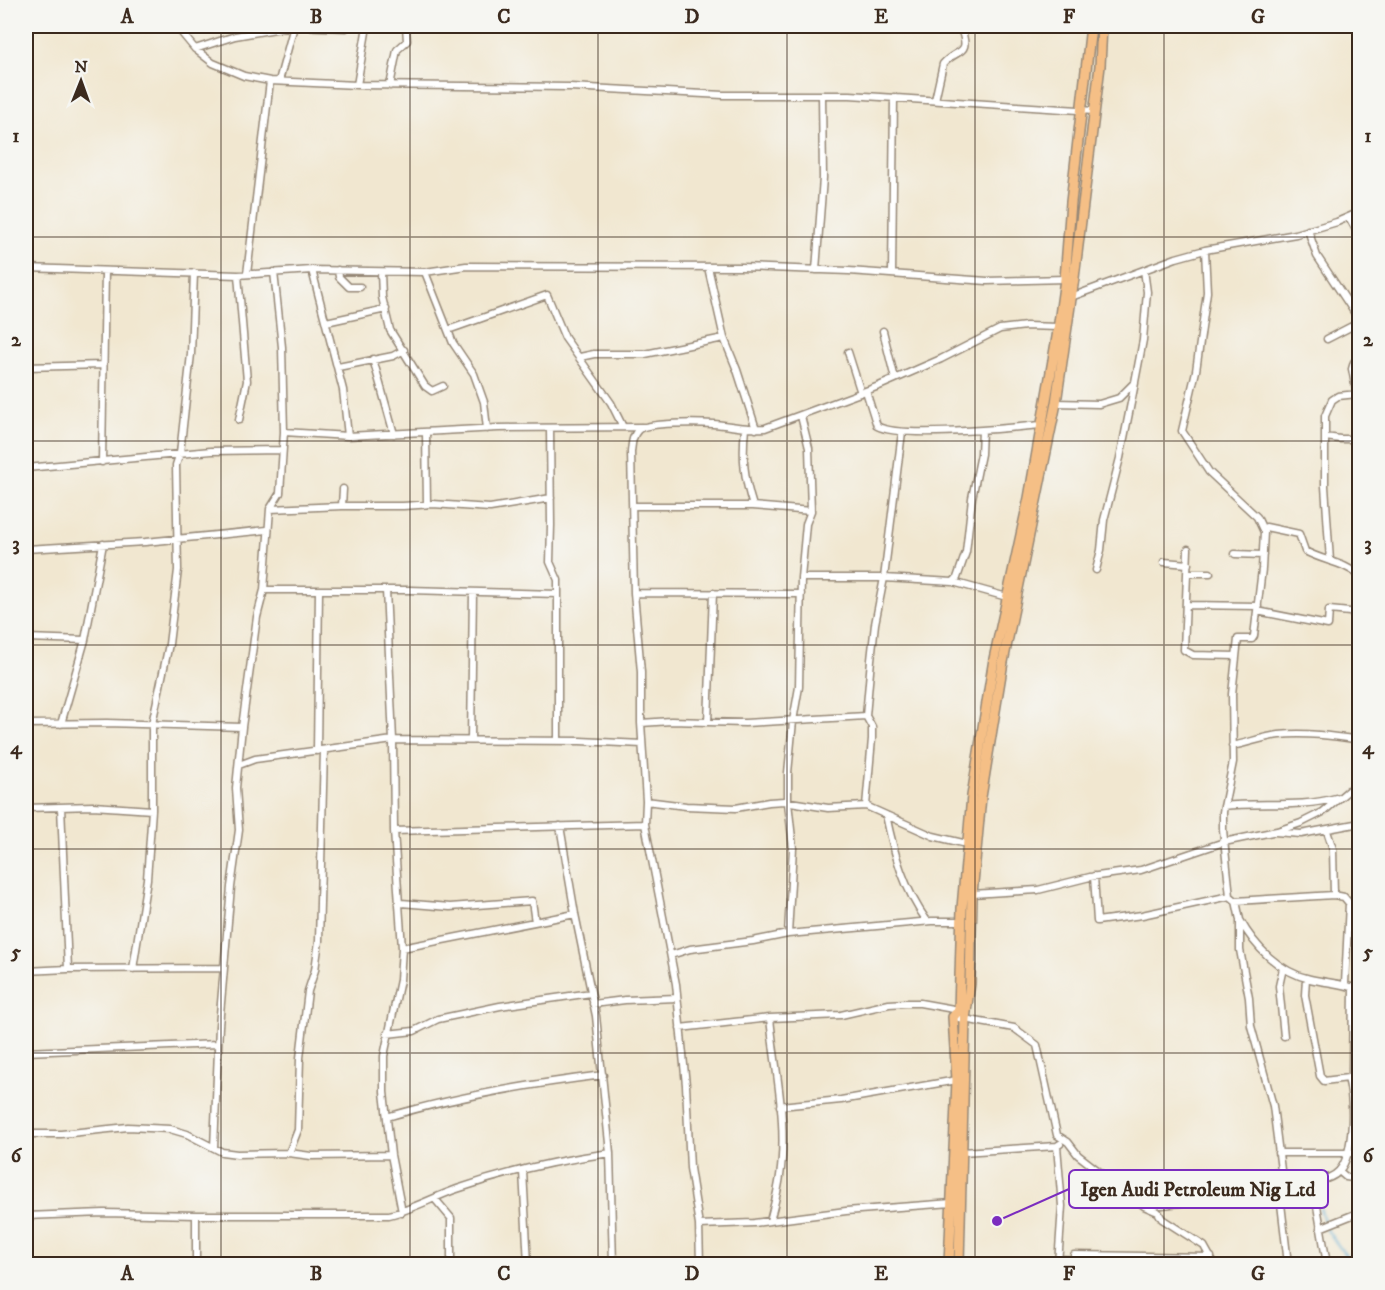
<svg xmlns="http://www.w3.org/2000/svg" width="1385" height="1290" viewBox="0 0 1385 1290" font-family="'IM FELL DW Pica',serif">
<style>
.lines{fill:none;stroke-linecap:round;stroke-linejoin:round}
.stream{stroke:#56aad2;stroke-width:2}
.minor-casing{stroke:#968877;stroke-width:9}
.primary-casing{stroke:#968877;stroke-width:12}
.minor{stroke:#fff;stroke-width:6}
.primary{stroke:#f5bf86;stroke-width:9}
.grid{fill:none;stroke:#3b2a1e;stroke-width:1.5;stroke-opacity:0.55}
.leader{fill:none;stroke:#7b2cbf;stroke-width:2}
.callout-dot{fill:#7b2cbf;stroke:#f6f6f2;stroke-width:2}
.callout{fill:#f6f6f2;stroke:#7b2cbf;stroke-width:2}
.callout-label{font-size:20px;text-anchor:middle;font-weight:bold;fill:#3b2a1e}
.neatline{fill:none;stroke:#3b2a1e;stroke-width:2}
.grid-label{font-size:20px;text-anchor:middle;font-weight:bold;fill:#3b2a1e}
</style>
<rect width="100%" height="100%" fill="#f6f6f2"/>
<filter id="ink" filterUnits="userSpaceOnUse"><feTurbulence type="fractalNoise" baseFrequency=".0167" numOctaves="2"/><feDisplacementMap in="SourceGraphic" scale="12" xChannelSelector="R" yChannelSelector="G"/><feConvolveMatrix kernelMatrix="1 2 1 2 8 2 1 2 1" color-interpolation-filters="sRGB"/></filter>
<filter id="wash" filterUnits="userSpaceOnUse"><feTurbulence type="fractalNoise" baseFrequency=".008" numOctaves="4" result="noise"/><feDisplacementMap in="SourceGraphic" scale="24" xChannelSelector="R" yChannelSelector="G"/><feGaussianBlur stdDeviation="1.35" result="paint"/><feColorMatrix in="noise" values="0 0 0 0 0 0 0 0 0 0 0 0 0 0 0 0 0 1.4 0 .05"/><feComposite in="paint" operator="in"/></filter>
<g filter="url(#wash)">
<rect width="100%" height="100%" fill="#f1e7d0"/>
<g class="lines">
<!-- stream -->
<path class="stream" d="M1320,1208L1327,1230L1351,1263"/>
</g>
</g>
<g filter="url(#ink)">
<g class="lines">
<!-- minor casing -->
<g class="minor-casing">
<path id="minor" d="M176,26L195,49L213,63L244,76L270,81L357,85L570,87L723,95H850L1094,111
M296,26L346,28
M195,49L235,36L293,26
M279,81L294,26
M357,85L367,26
M390,86L397,50L407,41L406,26
M935,100L943,64C958,47 972,57 960,26
M1349,217L1360,237
M1308,230L1317,256L1360,321
M1205,250L1207,292L1196,371L1182,431L1209,472L1257,517L1264,532L1262,569L1257,611
M708,267L724,338L737,370L756,429
M26,268L238,275L312,270L425,272L466,266L741,267L849,271L987,281L1065,279
M312,270L343,390L348,436
M338,270L339,277L349,287H360
M816,270L823,178L822,95
M381,272L382,297L390,330L425,386L432,391L443,386
M425,272L453,343L474,374L484,402L487,429
M247,274L270,81
M892,274L894,97
M238,275L247,381L239,420
M1071,297L1176,258L1205,250L1296,234L1337,222L1360,212
M326,322L386,309
M448,330L547,295L565,338L611,403L623,427
M883,331L895,379
M1327,339L1360,322
M848,352L861,393
M580,357L594,354H645L724,338
M373,359L394,434
M1360,359L1354,362L1352,369L1360,411
M26,367L103,365
M338,367L393,356L404,350
M866,391L877,426C899,439 1011,428 1042,425
M1056,403L1099,404L1119,398L1135,382L1143,340L1147,292L1144,270
M801,416L809,448L811,511
M550,428L551,525L550,562L558,580V741
M745,428C742,458 744,478 753,506L811,511L806,524L805,535L801,578L799,687L793,721L788,773V802L793,848L788,934
M284,432L348,436L498,428L642,427
M426,432L427,504
M1325,437L1340,439H1360
M102,462L105,271
M26,468L211,451L282,450
M342,506L343,489
M633,506H753
M270,509L342,506H403L433,504L490,508L551,498
M1264,532L1266,527L1299,534L1305,551C1323,561 1344,562 1360,576
M26,549L145,542L267,530
M1188,549L1184,650L1193,655L1236,656
M1235,554L1263,555
M1330,561L1325,486V416L1332,400L1338,396L1357,394
M1164,562L1188,564
M1096,570L1101,550L1104,520L1120,458L1135,383
M1187,573H1210
M801,578H884L953,582L957,578L966,552L972,498L981,454L982,430
M953,582L1007,597
M264,590H409L558,594
M386,590L393,740L394,831L402,948L400,980L384,1056V1092L391,1155L402,1212
M634,593L801,594
M1186,605L1258,606
M26,638L85,640
M708,722L713,593
M641,723L671,721L745,723L866,716
M26,724L107,723L242,727
M61,724L85,640L103,544
M471,739L473,592
M1232,746C1248,743 1263,737 1279,735C1305,732 1333,736 1360,740
M317,751L319,591
M239,765L255,759L393,740L580,741L642,744
M646,801L686,806L736,808L769,802L784,801L828,808L866,806L933,836L967,844
M866,806L872,739V727L866,716L871,660L875,624L884,578L902,432
M1224,806C1259,802 1302,808 1336,798
M61,807L68,969
M26,808L93,806L152,810
M886,815C894,854 904,889 927,921
M560,826L575,914L596,1016L610,1153L613,1264
M394,831L645,824
M1275,832L1301,834L1360,823
M1094,876L1097,921L1142,915L1230,896
M972,894L1038,890L1090,877L1141,870L1224,842L1277,831L1301,823L1323,812L1350,789L1360,786
M1334,895L1344,897L1349,903L1345,984
M1236,901L1334,895L1333,849L1327,831
M401,903L450,907L532,901L535,922
M1240,920C1255,947 1279,972 1310,979C1327,983 1343,983 1360,990
M402,948L575,914
M671,955L690,949L753,941L788,934L932,921H961
M1283,968L1279,986L1284,1036
M133,969L147,879L152,810V724L169,644L178,570L176,465L180,453L191,354L194,273
M26,971L68,969L223,968
M1306,978L1305,995L1320,1076L1324,1081L1348,1078L1352,1075L1353,987
M593,1004L625,1000L677,998
M953,1017L1014,1028L1037,1045L1057,1135L1068,1142L1078,1155L1144,1206L1158,1212L1162,1219L1204,1246L1214,1264
M770,1018C775,1070 788,1124 780,1176C778,1191 774,1206 770,1221
M680,1028L770,1018L841,1015L889,1004L906,1003H920L959,1010
M387,1034L414,1031L438,1019L500,1006L591,993
M26,1052L218,1044
M780,1106L841,1100L957,1080
M387,1117C458,1096 530,1084 603,1075
M26,1134H61L128,1127L170,1129L187,1134L222,1152L237,1154L289,1153L311,1156L391,1155
M1057,1146L1062,1206L1058,1264
M214,1148L219,1026L231,887L239,830L236,788L242,727L257,617L264,590L270,509L280,493L284,432L282,347L274,272
M962,1152L1057,1146L1060,1144
M289,1153L298,1130L300,1058L308,991L315,970L319,941L324,750
M1278,1153H1360
M523,1171L528,1264
M1339,1171L1346,1177L1360,1179
M435,1199L451,1218V1264
M1241,1203L1280,1195
M1147,1206C1169,1205 1195,1202 1216,1195C1238,1187 1257,1177 1281,1170
M26,1216L104,1213L196,1215H389C413,1209 434,1197 457,1189C506,1172 559,1160 610,1153
M699,1225L754,1223L846,1211L952,1203
M1320,1228L1360,1212
M1074,1255L1211,1257
M1059,1259L1148,1263L1212,1262
M196,1264V1215
M700,1264L699,1225L690,1168L686,1085L676,984L645,824L646,801L641,723V672L634,593L631,452C632,444 632,436 638,430C647,422 700,423 713,424C731,425 747,430 765,428L879,386L941,359L1000,329L1026,326L1058,327
M1288,1264L1280,1195L1281,1170L1273,1106L1251,1026L1249,998L1240,950V920L1236,901L1230,896L1223,830V812L1233,762L1232,694L1238,639H1252L1254,636L1257,611L1328,625L1329,610L1360,613
M1327,1264L1313,1183C1321,1181 1333,1178 1339,1171C1355,1153 1354,1100 1348,1078
M1349,1264L1360,1258"/>
</g>
<!-- primary casing -->
<g class="primary-casing">
<path id="primary" d="M949,1264L957,1080L953,1017L959,1010L962,908L972,796L994,659L1029,498L1057,337L1065,279L1071,202L1091,26
M959,1264L965,1019L970,984L972,894L981,797L1003,662L1056,403L1074,278L1100,66L1102,26"/>
</g>
<!-- minor -->
<use href="#minor" class="minor"/>
<!-- primary -->
<use href="#primary" class="primary"/>
</g>
</g>
<!-- grid -->
<path class="grid" d="M221,26V1264M410,26V1264M598,26V1264M787,26V1264M975,26V1264M1164,26V1264M26,237H1360M26,441H1360M26,645H1360M26,849H1360M26,1053H1360"/>
<!-- callouts -->
<path class="leader" d="M997 1221L1069 1189"/>
<circle class="callout-dot" cx="997" cy="1221" r="6"/>
<rect class="callout" x="1069" y="1170" width="259" height="38" rx="6"/>
<g class="callout-label">
<text x="1198" y="1196">Igen Audi Petroleum Nig Ltd</text>
</g>
<!-- margin -->
<rect width="1385" height="1290" fill="none" stroke="#f6f6f2" stroke-width="66"/>
<!-- north arrow -->
<g transform="translate(81 81) rotate(1)" stroke="#f6f6f2" stroke-width="4.5" paint-order="stroke">
<path d="M0-4.5L10 22L0 15L-10 22Z" fill="#3b2a1e"/>
<text y="-9" font-size="16" font-weight="bold" text-anchor="middle" fill="#3b2a1e">N</text>
</g>
<rect x="33" y="33" width="1319" height="1224" class="neatline"/>
<g class="grid-label">
<text x="127" y="23">A</text>
<text x="316" y="23">B</text>
<text x="504" y="23">C</text>
<text x="692" y="23">D</text>
<text x="881" y="23">E</text>
<text x="1069" y="23">F</text>
<text x="1258" y="23">G</text>
<text x="16" y="142">1</text>
<text x="1368" y="142">1</text>
<text x="16" y="346">2</text>
<text x="1368" y="346">2</text>
<text x="16" y="550">3</text>
<text x="1368" y="550">3</text>
<text x="16" y="754">4</text>
<text x="1368" y="754">4</text>
<text x="16" y="958">5</text>
<text x="1368" y="958">5</text>
<text x="16" y="1162">6</text>
<text x="1368" y="1162">6</text>
<text x="127" y="1280">A</text>
<text x="316" y="1280">B</text>
<text x="504" y="1280">C</text>
<text x="692" y="1280">D</text>
<text x="881" y="1280">E</text>
<text x="1069" y="1280">F</text>
<text x="1258" y="1280">G</text>
</g>
</svg>
